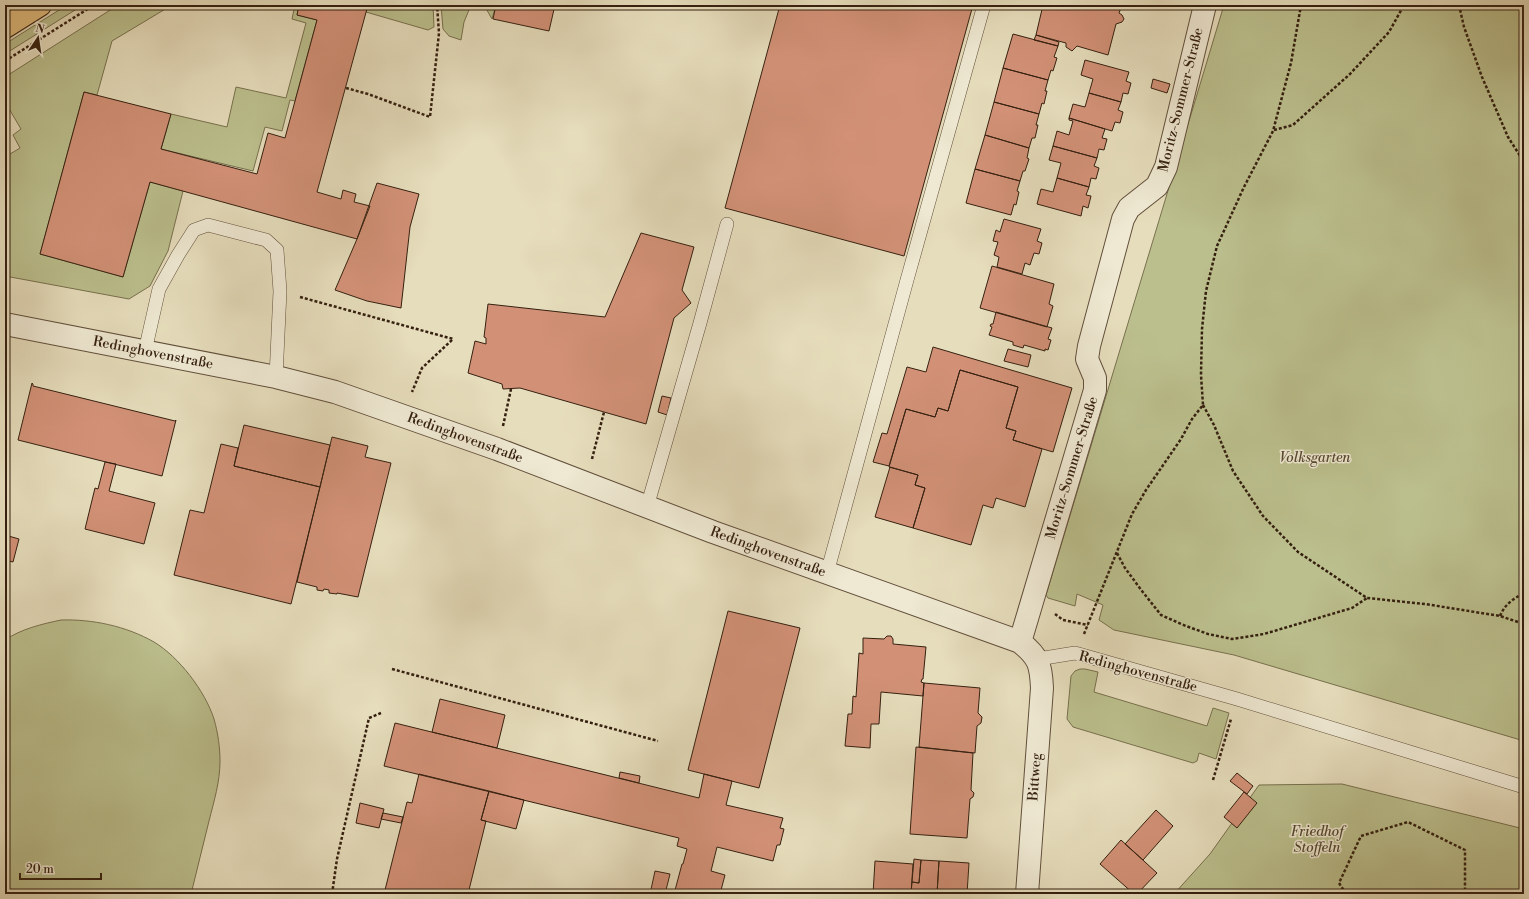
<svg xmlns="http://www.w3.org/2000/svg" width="1529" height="899" viewBox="0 0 1529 899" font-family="'Libre Bodoni',serif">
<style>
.green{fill:#bbbf8d;stroke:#78704e}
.building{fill:#d29177;stroke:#352010}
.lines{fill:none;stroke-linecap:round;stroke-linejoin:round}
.lane-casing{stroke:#614f3b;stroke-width:14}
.street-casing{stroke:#614f3b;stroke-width:24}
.primary-casing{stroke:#352010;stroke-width:24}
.path{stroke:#352010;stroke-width:2.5;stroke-dasharray:3 2;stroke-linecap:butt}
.lane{stroke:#efe9d3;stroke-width:13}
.street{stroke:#efe9d3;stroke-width:22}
.primary{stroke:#e3be7e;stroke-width:22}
.labels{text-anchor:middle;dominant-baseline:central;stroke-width:3;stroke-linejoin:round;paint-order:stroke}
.street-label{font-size:14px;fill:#352010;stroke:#efe9d3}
.park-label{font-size:14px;font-style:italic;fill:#56482f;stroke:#efe9d3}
</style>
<rect width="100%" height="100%" fill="#e6ddbc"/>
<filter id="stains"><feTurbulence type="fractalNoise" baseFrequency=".005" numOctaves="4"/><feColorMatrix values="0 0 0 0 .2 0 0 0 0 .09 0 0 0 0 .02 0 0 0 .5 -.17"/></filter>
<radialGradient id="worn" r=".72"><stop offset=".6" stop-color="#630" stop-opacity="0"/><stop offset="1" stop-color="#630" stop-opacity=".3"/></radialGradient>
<!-- green -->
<path class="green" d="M67,5H83L5,54V44Z
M118,5H172L112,41L97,95L84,92L40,254L123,277L150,182L183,191L168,251L150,286L129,299L5,276V157L20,148L13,135L21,129L5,102V77Z
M295,5H299L297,15L317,20L295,101L290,100L282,131L265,127L253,171L161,149L171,114L227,127L236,87L286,98L306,23L292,19Z
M368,5H433L434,27L428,30L366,12Z
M441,5H471L464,22L461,40L449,36L443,29Z
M484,5H496L492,19Z
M1224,5H1524V741L1234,655L1114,630L1099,620L1103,605L1077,594L1075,606L1048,598L1046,595Z
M61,620C92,619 126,626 154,642C179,657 205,691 214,719C218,733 220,748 220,761C220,782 214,801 209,821C203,845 197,870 191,894H5V640C21,629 42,624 61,620Z
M1080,669H1085L1098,672L1094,692L1207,726L1213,708L1229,713L1216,759L1199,753L1197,761L1193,763L1073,727L1067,719L1071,676L1075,671Z
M1342,784L1524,829V894H1174L1210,854L1259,785Z"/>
<!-- building -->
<path class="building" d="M299,5H368L317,192L341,199L343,190L356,194L354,202L370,206L357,239L150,182L123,277L40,254L84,92L171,114L161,149L257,174L268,133L285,138L317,20L297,15Z
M496,5H555L549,31L493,19Z
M780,5H973L904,256L725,208Z
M1043,5H1122L1119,13L1122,15L1124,19L1122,22L1116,24L1108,55L1077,46L1072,51L1066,47V43L1036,35Z
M1013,34L1058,46L1054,57L1057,58L1053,71L1051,70L1048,80L1003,68Z
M1036,35L1059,42L1058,46L1034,40Z
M1085,60L1129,72L1126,81L1131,83L1128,94L1123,93L1121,102L1089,93L1093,79L1081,75Z
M1003,68L1048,80L1045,91H1047L1044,104L1042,103L1039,114L994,102Z
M1153,79L1170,84L1167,93L1151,88Z
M1089,93L1121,102L1118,110L1123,112L1120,123L1115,122L1112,131L1069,118L1073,104L1085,107Z
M994,102L1039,114L1036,125H1038L1035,138H1032L1029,148L985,135Z
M1069,118L1105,129L1102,138L1107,139L1104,150L1099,149L1097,158L1053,146L1057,131L1069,135L1073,121L1069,120Z
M985,135L1029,148L1027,158L1029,159L1025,171H1023L1020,181L975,169Z
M1053,146L1097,158L1094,166L1099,168L1096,179L1091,178L1089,187L1057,178L1061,163L1049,160Z
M975,169L1020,181L1017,191L1019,192L1016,205L1014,204L1011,215L966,203Z
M1057,178L1089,187L1086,195L1091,196L1088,208L1083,206L1081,216L1037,204L1041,189L1053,192Z
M377,183L419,194L410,227L401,308L367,301L335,290L357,239Z
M1004,219L1041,229L1037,241L1042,243L1039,254L1034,253L1030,265L1025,263L1022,274L997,267L999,257L994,255L998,242L993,241L996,230L1000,232Z
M641,233L694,247L682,290L691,303L674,318L646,424L520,388L503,389L502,384L468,373L475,341L486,344V338L484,337L488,304L605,317Z
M992,266L1054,284L1049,304L1053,306L1047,327L980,308Z
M996,312L1052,328L1048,339L1051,340L1048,350L1045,349V351L1024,345L1023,348L1013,345V342L989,335L992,327L990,326L991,324H993Z
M933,347L1072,388L1053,452L1013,440L1016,431L1006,428L1018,387L960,370L948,411L938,408L935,417L906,409L889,466L873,462L882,433L887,434L907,367L926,372Z
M1008,349L1031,355L1028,367L1004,361Z
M960,370L1018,387L1006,428L1016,431L1013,440L1042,449L1025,507L996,498L993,508L983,505L971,545L913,528L925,488L915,485L918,475L889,467L906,409L935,417L938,408L948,411Z
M32,383L33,384V386L175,421L176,420L162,476L18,440Z
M662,396L671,398L667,415L658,412Z
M244,425L330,445L320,487L234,466Z
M332,437L368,446L365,457L391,463L358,597L337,593V594L329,593V590L324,589L323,591L317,590V587L297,582Z
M221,444L238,448L234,466L320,487L291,604L174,575L190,510L204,513Z
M105,462L116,464L109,491L155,503L144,544L85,529L95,488L98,489Z
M890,467L918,475L915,485L925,488L913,528L875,517Z
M5,535L19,539L13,562L5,560Z
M728,611L800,628L759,788L688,770Z
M887,636H891L893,639V644L926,647L923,679H922L921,682L924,683L923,696L881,692L879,724H871L870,748L845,746L848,714H852L853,696L856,697L859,653L863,654V638L884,639Z
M924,683L980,688L978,713L982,717L981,723L977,726L975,753L919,747Z
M440,699L505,715L497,748L432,732Z
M395,723L699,798L704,774L732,781L726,805L783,818L780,828L784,829L780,845H777L773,861L717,847L711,871L725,875L720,894H674L682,864H683L687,849L677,846L679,838L384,766Z
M916,747L973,753L971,790L974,793L973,797L970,799L967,838L910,834Z
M620,772L640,776L639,783L619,778Z
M1237,773L1253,786L1247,794L1230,781Z
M419,774L489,791L481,820L486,821L468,894H384L407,802L412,803Z
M489,791L524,800L516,829L481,820Z
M1244,792L1257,803L1237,828L1224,817Z
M360,803L384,809L379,828L356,823Z
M1156,810L1173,826L1143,860L1125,844Z
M383,813L403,817L401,823L381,819Z
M1121,840L1157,873L1137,894H1134L1100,864Z
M914,859L921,860L919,883L912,882Z
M921,860L939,861L937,894H911L912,882L919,883Z
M875,861L913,864L911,894H873Z
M939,861L969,863L967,894H937Z
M655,871L670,874L665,894H650Z"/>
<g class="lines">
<!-- lane casing -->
<g class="lane-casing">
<path id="lane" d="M145,351L159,289L178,255L194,230L208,225L266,240L277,250L280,291L276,377
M647,507L700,323L727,224
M827,573L907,280L984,5
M1038,659L1075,653L1237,699L1524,787"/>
</g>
<!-- street casing -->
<g class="street-casing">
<path id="street" d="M5,324L276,377L335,392L497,449L713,532L1020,642C1039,657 1041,665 1042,688L1027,894
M1020,642L1095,390V378L1087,359L1089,346L1123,219L1129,208L1157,186L1166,167L1205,5"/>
</g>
<!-- primary casing -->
<g class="primary-casing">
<path id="primary" d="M5,27L40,5"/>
</g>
<!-- path -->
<path class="path" d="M1459,5L1464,27L1482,77L1508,137L1524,162
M5,61L94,5
M346,88L368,94L430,117L439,33L437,5
M1274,130L1293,125L1350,74L1389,32L1404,5
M300,297L453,339L422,368L412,392
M1203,405L1214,425L1233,471L1263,516L1298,552L1367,598L1425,604L1500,616L1524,624
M503,426L511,389
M592,459L604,412
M1117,553L1125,568L1142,591L1161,615L1186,626L1208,634L1232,639L1264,634L1352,608L1367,598
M1055,614L1063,620L1088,625
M1500,616C1505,604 1513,599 1524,593
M1084,634L1132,514L1146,490L1181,439L1192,419L1203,405L1201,375L1202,329L1206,291L1217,246L1244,187L1273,131L1291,63L1301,5
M392,669L658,741
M1213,780L1231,719
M332,894L337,859L369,718L381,713
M1346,894L1339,883L1361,836L1408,822L1465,850V894"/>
<!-- lane -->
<use href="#lane" class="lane"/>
<!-- street -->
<use href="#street" class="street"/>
<!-- primary -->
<use href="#primary" class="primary"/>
</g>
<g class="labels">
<!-- street labels -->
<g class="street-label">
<text transform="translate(1181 100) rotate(-76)">Moritz-Sommer-Straße</text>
<text transform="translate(153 353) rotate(11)">Redinghovenstraße</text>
<text transform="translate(465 438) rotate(20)">Redinghovenstraße</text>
<text transform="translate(1072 468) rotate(-73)">Moritz-Sommer-Straße</text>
<text transform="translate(768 552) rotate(20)">Redinghovenstraße</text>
<text transform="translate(1138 672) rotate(15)">Redinghovenstraße</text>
<text transform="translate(1035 777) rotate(-86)">Bittweg</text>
</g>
<!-- park labels -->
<g class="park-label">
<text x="1315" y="458">Volksgarten</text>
<text x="1317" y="832">Friedhof<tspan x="1317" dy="16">Stoffeln</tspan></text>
</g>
</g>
<!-- margin -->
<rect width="1529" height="899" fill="none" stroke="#e6ddbc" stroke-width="20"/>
<rect x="6" y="6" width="1517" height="887" fill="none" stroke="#352010" stroke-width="2"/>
<rect x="10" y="10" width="1509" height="879" fill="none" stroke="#352010"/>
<!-- north arrow -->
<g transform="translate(38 38) rotate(13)" stroke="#efe9d3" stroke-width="3" paint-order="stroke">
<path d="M0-3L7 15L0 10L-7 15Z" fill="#352010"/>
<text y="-6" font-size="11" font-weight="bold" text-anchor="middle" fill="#352010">N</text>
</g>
<!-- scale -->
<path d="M20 873v6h81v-6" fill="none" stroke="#352010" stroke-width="2"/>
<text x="26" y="873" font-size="12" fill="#352010" stroke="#efe9d3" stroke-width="3" paint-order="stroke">20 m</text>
<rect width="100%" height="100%" filter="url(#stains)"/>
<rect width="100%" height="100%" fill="url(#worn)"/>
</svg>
